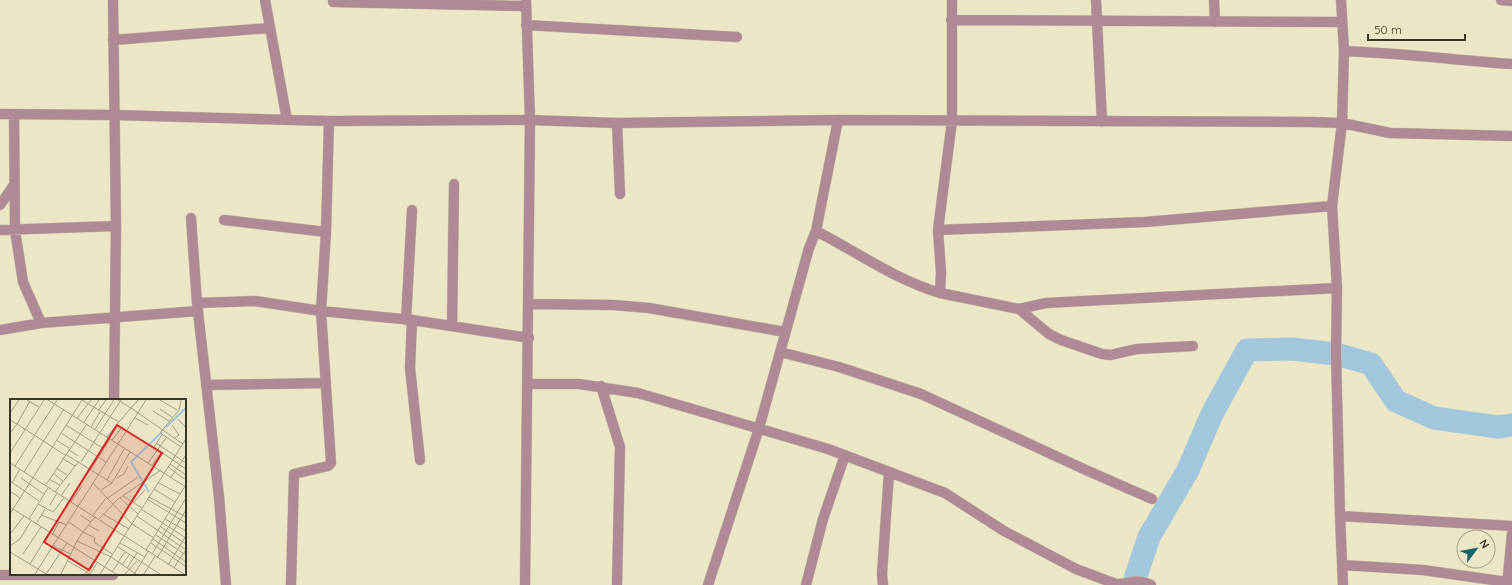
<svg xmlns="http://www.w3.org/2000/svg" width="1512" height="585" viewBox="0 0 1512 585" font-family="Quicksand,sans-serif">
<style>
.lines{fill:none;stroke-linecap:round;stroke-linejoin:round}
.river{stroke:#a2c7dd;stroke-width:23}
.minor-casing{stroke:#c7c3a7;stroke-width:11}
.minor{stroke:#af8995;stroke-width:10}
.inset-river{fill:none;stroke:#a2c7dd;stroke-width:2}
.inset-road{fill:none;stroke:#a3a087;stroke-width:1}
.view{fill:#d62828;fill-opacity:0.15;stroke:#d62828;stroke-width:2}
.inset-edge{fill:none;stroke:#383629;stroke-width:2}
</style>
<rect width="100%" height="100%" fill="#ebe6c6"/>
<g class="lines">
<!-- river -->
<path class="river" d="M1133,585L1149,537L1188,470L1212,414L1247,350L1292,349L1336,354L1371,364L1396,401L1434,418L1498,427L1512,425"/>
<!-- minor casing -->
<g class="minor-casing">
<path id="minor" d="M113,0L116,226L114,400
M265,0L287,120
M952,0V121L938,230L941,272L940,293L1019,309L1046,303L1337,288
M1096,0L1102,122
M1214,0L1215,22
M1341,0L1344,51L1342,123L1332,206L1337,288L1336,354L1340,516L1343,585
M1501,0L1512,1
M333,2L526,6
M951,20L1341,22
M526,25L737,37
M113,40L270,28
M1344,51C1400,53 1456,60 1512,64
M0,114L114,115L329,121L530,120L617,123L838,120L1310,122L1342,123L1390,133L1512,136
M14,114L15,230L23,282L41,323
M617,123L620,194
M0,205L14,185
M191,218L197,303
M224,220L326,232
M0,230L116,226
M938,230L1145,222L1332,206
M816,231C857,252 896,280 940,293
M529,304L613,305L649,308L785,332
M1019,309L1049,334L1061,340L1102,354L1110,355L1137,349L1193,346
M406,320L412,210
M412,320L410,368L420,460
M452,326L454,184
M0,330L41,323L198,311
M780,352L839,367L921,394L1088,471L1152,499
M528,384H579L638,393L828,449L945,493L1004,531L1076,569L1116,584C1130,585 1134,577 1151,585
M206,385L325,383
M601,386L620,447L617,585
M1340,516L1512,526
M1342,565L1423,570L1507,582
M0,575H113
M226,585L219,497L197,303L255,301L321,311L326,232L329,121
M291,585L294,474L328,466L331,463L321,311L412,320L529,338
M525,585L530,120L526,0
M708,585L759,428L809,248L816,231L838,120
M806,585L823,519L845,455
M883,585L882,574L889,472
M1507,585L1512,534"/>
</g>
<!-- minor -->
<use href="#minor" class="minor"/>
</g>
<!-- overview -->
<g transform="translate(10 399)">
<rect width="176" height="176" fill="#ebe6c6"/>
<path class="inset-river" d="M156,28L176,9M139,93L121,63L152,33"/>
<path class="inset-road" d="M17,1L29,8M38,1L176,88M72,1L109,23L121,9L173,45M108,1L121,9L128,1M150,1L167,11M150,10L162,18M88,12L96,1M143,12L159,22M0,14L9,1M67,19L81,1M125,19L138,26M168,20L176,29M0,21L7,25L20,2M74,23L89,1M56,26L94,50M162,26L169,36L165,39M81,28L90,13M85,30L104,1M0,34L7,25L55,56M51,34L96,63M152,36L144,48L176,70M97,38L109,23M46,41L59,49M102,41L113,27M146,44L176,64M171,48L150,34L169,11L171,1M58,50L68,57M0,54L34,1M55,55L102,84L120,53M52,59L65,67M71,63L111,1M0,64L174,175M138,64L156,39M160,65L176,76M142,66L151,54M5,67L47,1M158,68L176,81M46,69L57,76M81,70L100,40M14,73L54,10M43,74L53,82M161,78L176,56M11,79L34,95M107,79L114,75L118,67M39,80L50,86M97,81L114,50M0,82L29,102M2,84L10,70M83,84L122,125M149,84L170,95M35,87L77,25M144,90L165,103M91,91L102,84M0,92L10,99M45,93L69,62M51,97L60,84M113,97L132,109M139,98L176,118M98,99L128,78M110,99L128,115M137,100L176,124M61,103L72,87M123,104L135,91M28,105L43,113L54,99M40,106L47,94M0,108L106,175M131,110L176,139M0,115L72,1M93,115L119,130M31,116L57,126M70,116L81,123M83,116L97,98M50,117L60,102M127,117L176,151M85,118L73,133L85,139L84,143L102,155M19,120L38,89M89,120L108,100L151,71M155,120L176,132M59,123L73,133L67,142L101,158L126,175M26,125L35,110M122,125L144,139M78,126L89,132M151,128L176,145M0,135L14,117M42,136L49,123M146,136L176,156M143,140L176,163M110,144L135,158L138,152M141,144L168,162L176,151M0,147L10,140L21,122M43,147L61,155M108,148L150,175M136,151L175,87M0,153L36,175M13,155L31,128M142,155L176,99M147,159L176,111M58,162L80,175M108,163L115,153M20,165L39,134M112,166L119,156M158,166L176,137M117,169L127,154M164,169L168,162L176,168M102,173L109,163M25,175L136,1M36,175L57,144M51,175L67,142M75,175L84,162M80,175L87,164M90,175L176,40M115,175L127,162M124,175L135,158M134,175L145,157"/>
<path class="view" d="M107,26L152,54L79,171L34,143Z"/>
<rect width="176" height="176" class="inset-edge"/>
</g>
<!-- north arrow -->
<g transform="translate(1476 549) rotate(58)"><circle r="19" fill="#ebe6c6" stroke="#a3a087"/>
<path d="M0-3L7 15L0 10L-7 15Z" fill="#136364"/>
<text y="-6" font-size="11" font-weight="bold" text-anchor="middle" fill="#383629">N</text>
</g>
<!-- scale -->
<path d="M1368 34v6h97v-6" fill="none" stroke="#383629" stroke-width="2"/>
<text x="1374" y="34" font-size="12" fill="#383629" stroke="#ebe6c6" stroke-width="3" paint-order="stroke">50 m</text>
</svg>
